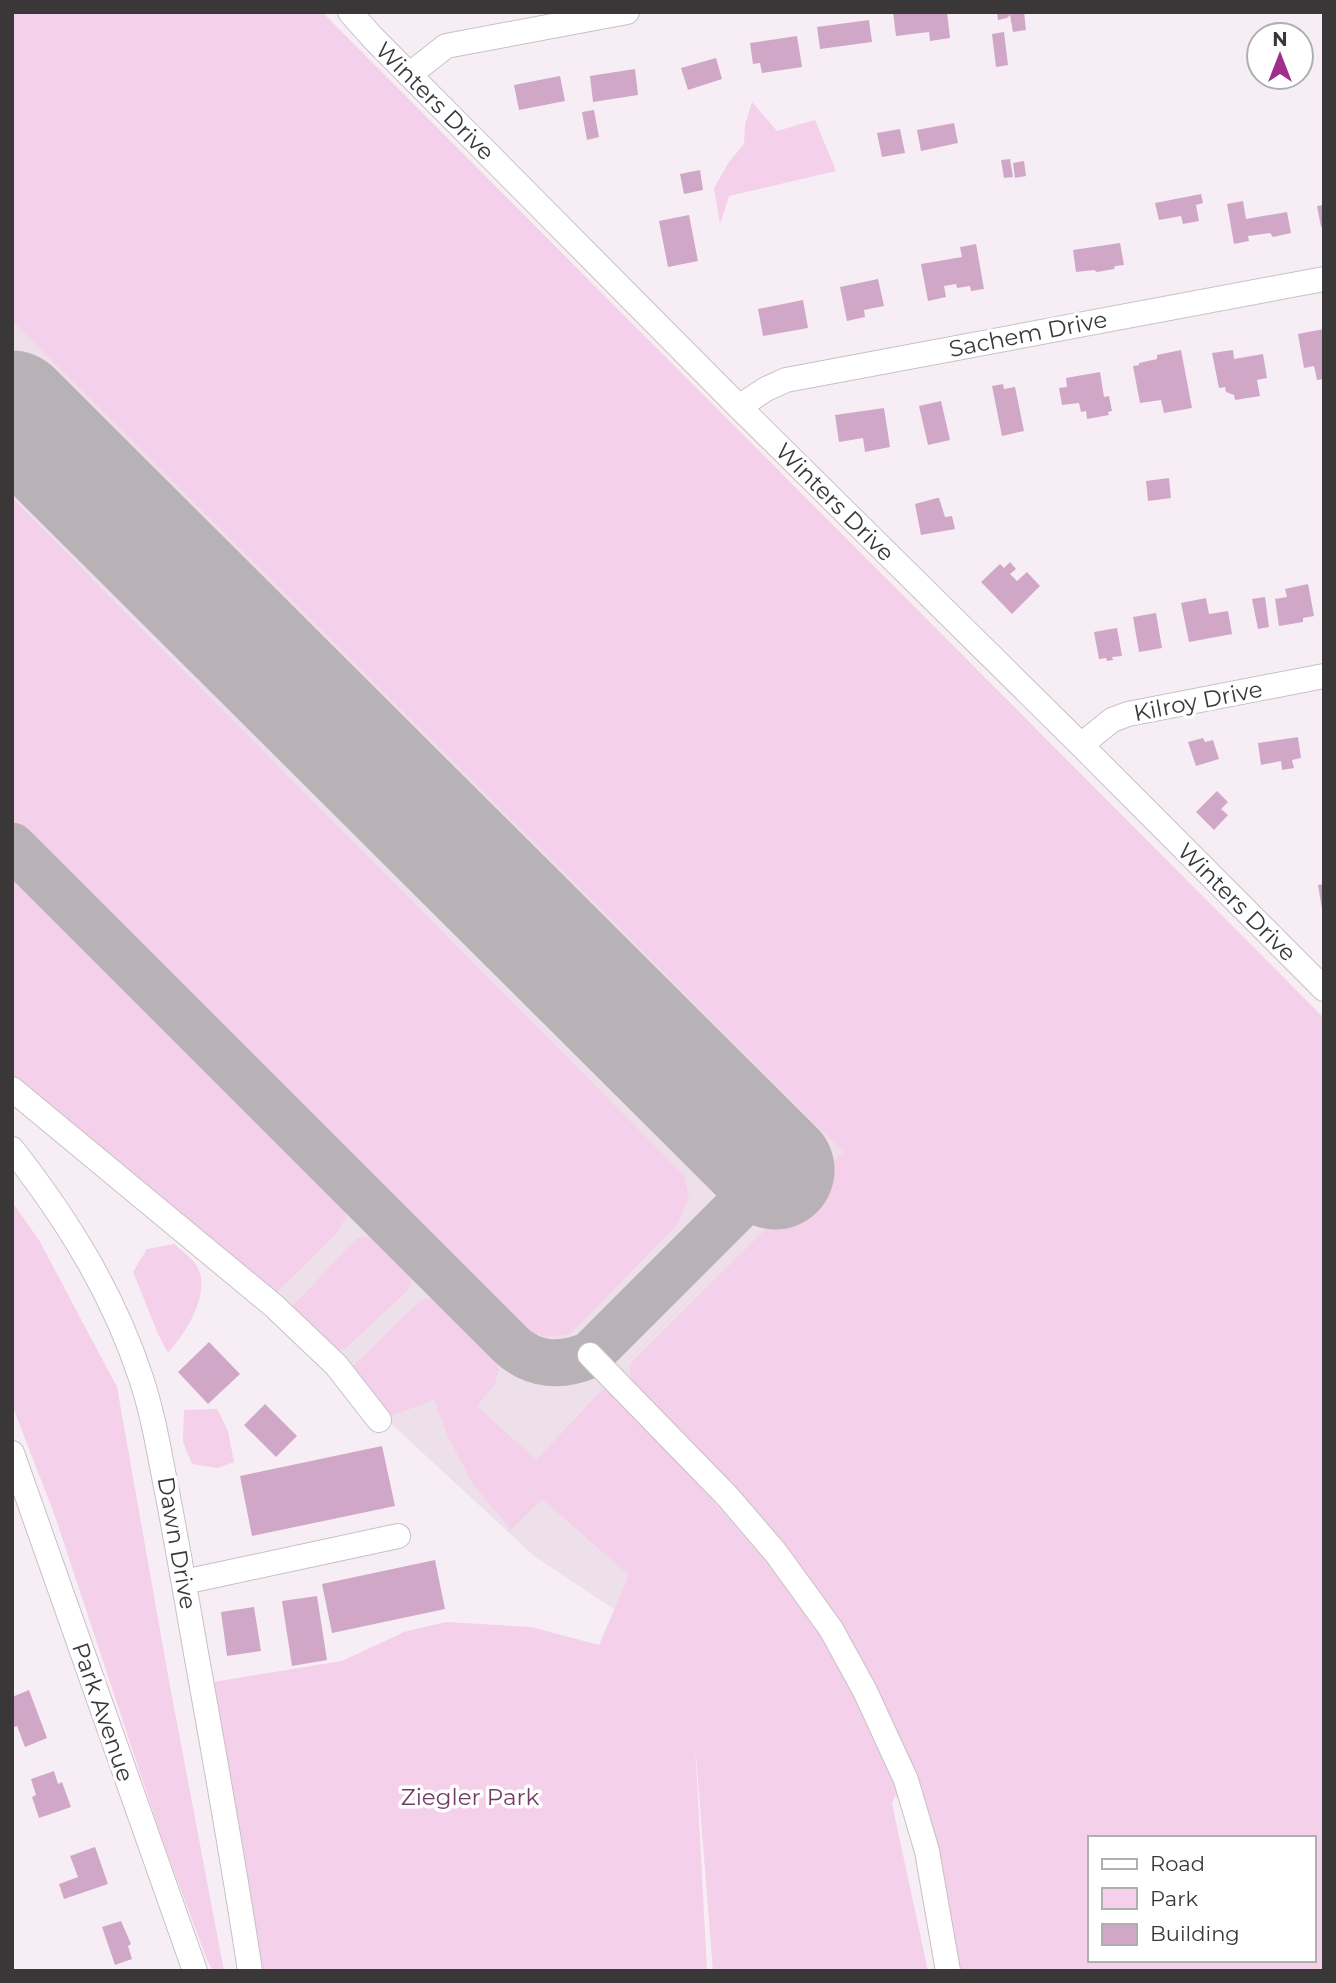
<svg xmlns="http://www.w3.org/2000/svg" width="1336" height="1983" viewBox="0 0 1336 1983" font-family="Montserrat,sans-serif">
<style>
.built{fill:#eee0ea}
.green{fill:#f4d0ea;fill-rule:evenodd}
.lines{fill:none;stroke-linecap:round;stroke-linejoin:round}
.taxiway{stroke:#b8b2b7;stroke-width:47}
.runway{stroke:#b8b2b7;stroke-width:119}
.building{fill:#d1a7c7}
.minor-casing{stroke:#c8c0c5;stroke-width:26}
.minor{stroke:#fff;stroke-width:24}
.labels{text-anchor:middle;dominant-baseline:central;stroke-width:7;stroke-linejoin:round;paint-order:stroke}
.street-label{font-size:23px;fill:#3a3739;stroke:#fff}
.park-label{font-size:23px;fill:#723d67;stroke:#fff}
</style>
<rect width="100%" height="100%" fill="#f6eef4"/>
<!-- built -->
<path class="built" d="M12,20L1324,1342V1971L1313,1960V1838H1089V1926L534,1556L12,1072Z"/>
<!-- green -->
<path class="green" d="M12,12H322L1324,1018V1971H960L938,1856L892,1725L630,1377V1364L843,1152L12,321ZM1089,1838H1313V1960H1089Z
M752,102L777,131L815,120L836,171L729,196L720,224L714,188L729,162L744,144L745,125Z
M12,498L684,1175L689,1198L677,1225L570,1334L545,1337L516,1327L12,820Z
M12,871L342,1200L346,1217L337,1233L275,1294L12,1080Z
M12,1202L39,1240L117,1387L169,1681L224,1971H213L207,1960L161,1836L55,1516L12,1405Z
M369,1236C391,1242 403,1259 412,1280L407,1291L344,1350H336L288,1311L356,1239Z
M174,1244C181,1250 189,1256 195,1263C214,1290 186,1333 168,1353L158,1334L133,1272L147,1249Z
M430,1298L446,1302L497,1354L499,1370L495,1384L477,1406L536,1460L603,1389L610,1390L653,1433L789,1588L821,1632L898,1788L892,1804L928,1971H713L695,1743L707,1971H262L207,1683L342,1661L404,1632L446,1622L531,1627L599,1645L629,1575L542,1499L511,1530L473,1484L448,1437L434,1400L388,1417L347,1372L420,1301Z
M217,1409L228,1431L234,1462L218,1468L192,1464L183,1442L184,1410Z"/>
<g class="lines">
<!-- taxiway -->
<path class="taxiway" d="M12,846L511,1345C534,1366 561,1367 590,1355L775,1170"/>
<!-- runway -->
<path class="runway" d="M12,410L775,1170"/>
</g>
<!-- building -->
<path class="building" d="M893,12H947L950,38L930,41L929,32L896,36Z
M997,12H1024L1026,30L1013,32L1010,15L1007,18L998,20Z
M869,20L872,42L820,49L817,27Z
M1004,32L1008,65L996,67L992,34Z
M797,36L802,67L762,73L760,63L753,64L750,43Z
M716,58L722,79L688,90L681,68Z
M635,69L638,95L593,102L590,76Z
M560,76L565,101L519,110L514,85Z
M594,110L599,137L587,140L582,112Z
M954,123L958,143L921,151L917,130Z
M900,129L905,153L882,157L877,133Z
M1010,159L1013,177L1004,178L1001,160Z
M1024,161L1026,176L1015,178L1013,163Z
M700,170L703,190L684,194L680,174Z
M1201,194L1203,203L1196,205L1199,221L1183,224L1181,216L1159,220L1155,203Z
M1243,201L1246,219L1287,212L1291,233L1273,237L1270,233L1248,236L1249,241L1234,244L1227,204Z
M1324,205V226L1321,227L1317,206Z
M689,215L698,261L668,267L659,221Z
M1120,243L1124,265L1115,266L1114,269L1097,272L1094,270L1076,272L1073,250Z
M976,244L984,289L971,291L970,286L957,288L956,284L944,286L946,297L928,301L921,264L962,257L960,247Z
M878,279L884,306L864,310L865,317L847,321L840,287Z
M803,300L808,328L763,336L758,309Z
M1324,329V379L1317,380L1314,366L1304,368L1298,334Z
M1181,350L1192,408L1164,413L1161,400L1140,403L1133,366L1139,365V363L1157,359V355Z
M1233,350L1234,359L1263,354L1267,378L1257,380L1260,396L1235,400L1234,395L1226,392L1225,387L1219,388L1212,353Z
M1100,372L1104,397L1109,396L1112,411L1108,412L1109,415L1087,419L1086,411L1081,412L1079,403L1062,405L1059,388L1067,387L1066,378Z
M1003,384L1004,389L1015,387L1024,431L1002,436L992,386Z
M941,401L950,440L928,445L919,406Z
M884,408L890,447L865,452L863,438L839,442L835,415Z
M1169,478L1171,498L1148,501L1146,481Z
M937,498H939L945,517L952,516L955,529L921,535L915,504Z
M1010,562L1016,569L1010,574L1017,581L1027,572L1040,586L1012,614L981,582L1000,564L1004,568Z
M1308,584L1314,616L1303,618V622L1279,626L1275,599L1287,597L1285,589Z
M1265,597L1269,627L1258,629L1252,599Z
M1206,598L1209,614L1228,611L1232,634L1189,642L1181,603Z
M1156,613L1162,648L1139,652L1133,617Z
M1117,628L1122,656L1112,657L1113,660L1107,661L1106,658L1099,659L1094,632Z
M1298,737L1301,758L1292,760L1294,768L1282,770L1281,761L1261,765L1258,743Z
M1203,738L1205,742L1213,740L1219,759L1196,766L1188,742Z
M1217,791L1228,802L1221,809L1228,815L1214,830L1196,812Z
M1324,884V909H1322L1318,885Z
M209,1342L240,1374L208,1404L178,1372Z
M265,1404L297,1436L276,1457L244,1425Z
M382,1446L395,1506L252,1536L240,1476Z
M435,1560L445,1609L332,1633L322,1584Z
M317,1596L327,1660L292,1666L282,1601Z
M254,1607L261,1651L227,1656L221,1612Z
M29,1690L47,1738L25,1747L17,1726L12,1728V1697Z
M54,1771L58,1784L62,1782L71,1807L39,1818L32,1797L36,1795L31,1779Z
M95,1847L108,1884L64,1899L59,1884L78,1877L70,1856Z
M121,1921L131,1944L128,1946L132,1959L115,1965L102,1927Z"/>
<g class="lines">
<!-- minor casing -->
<g class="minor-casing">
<path id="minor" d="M350,12L372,37L739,407L1081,745L1324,989
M409,75L446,46L627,12
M739,407L766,389L786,380L1324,279
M1081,745L1112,720L1128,714L1324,676
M12,1089L274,1306L336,1365L379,1420
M12,1149C67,1219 113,1293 141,1378C154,1417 160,1457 168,1497C178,1549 187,1601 196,1653C215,1759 234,1864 250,1971
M590,1355L728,1497L776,1553L831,1629L865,1691L906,1780L927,1851L948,1971
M12,1453L195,1971
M184,1582L398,1536"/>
</g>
<!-- minor -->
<use href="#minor" class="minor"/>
</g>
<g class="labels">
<!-- street labels -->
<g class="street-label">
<text transform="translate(435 101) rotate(45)">Winters Drive</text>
<text transform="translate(1028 334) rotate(-11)">Sachem Drive</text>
<text transform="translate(835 502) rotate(45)">Winters Drive</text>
<text transform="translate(1198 701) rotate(-11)">Kilroy Drive</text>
<text transform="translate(1237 902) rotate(45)">Winters Drive</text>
<text transform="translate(177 1543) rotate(80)">Dawn Drive</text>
<text transform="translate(103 1712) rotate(71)">Park Avenue</text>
</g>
<!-- park labels -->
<g class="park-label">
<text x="470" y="1797">Ziegler Park</text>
</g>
</g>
<!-- border -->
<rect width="1336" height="1983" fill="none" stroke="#3a3739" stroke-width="28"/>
<!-- legend -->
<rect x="1088" y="1836" width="228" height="126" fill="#ffffff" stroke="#b0afb0" stroke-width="2"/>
<rect x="1102" y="1859" width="35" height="10" fill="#ffffff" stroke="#b0afb0" stroke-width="2"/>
<text x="1150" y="1871" font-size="21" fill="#3a3739">Road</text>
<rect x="1102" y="1888" width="35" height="21" fill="#f4d0ea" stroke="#b0afb0" stroke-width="2"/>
<text x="1150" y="1906" font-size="21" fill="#3a3739">Park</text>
<rect x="1102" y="1924" width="35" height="21" fill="#d1a7c7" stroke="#b0afb0" stroke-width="2"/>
<text x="1150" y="1941" font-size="21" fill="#3a3739">Building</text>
<!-- north arrow -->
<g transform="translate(1280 56)"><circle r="33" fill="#ffffff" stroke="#b0afb0" stroke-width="2"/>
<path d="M0-5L12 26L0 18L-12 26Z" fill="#9f2f8c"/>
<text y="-10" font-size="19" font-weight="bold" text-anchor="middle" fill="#3a3739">N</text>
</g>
</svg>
